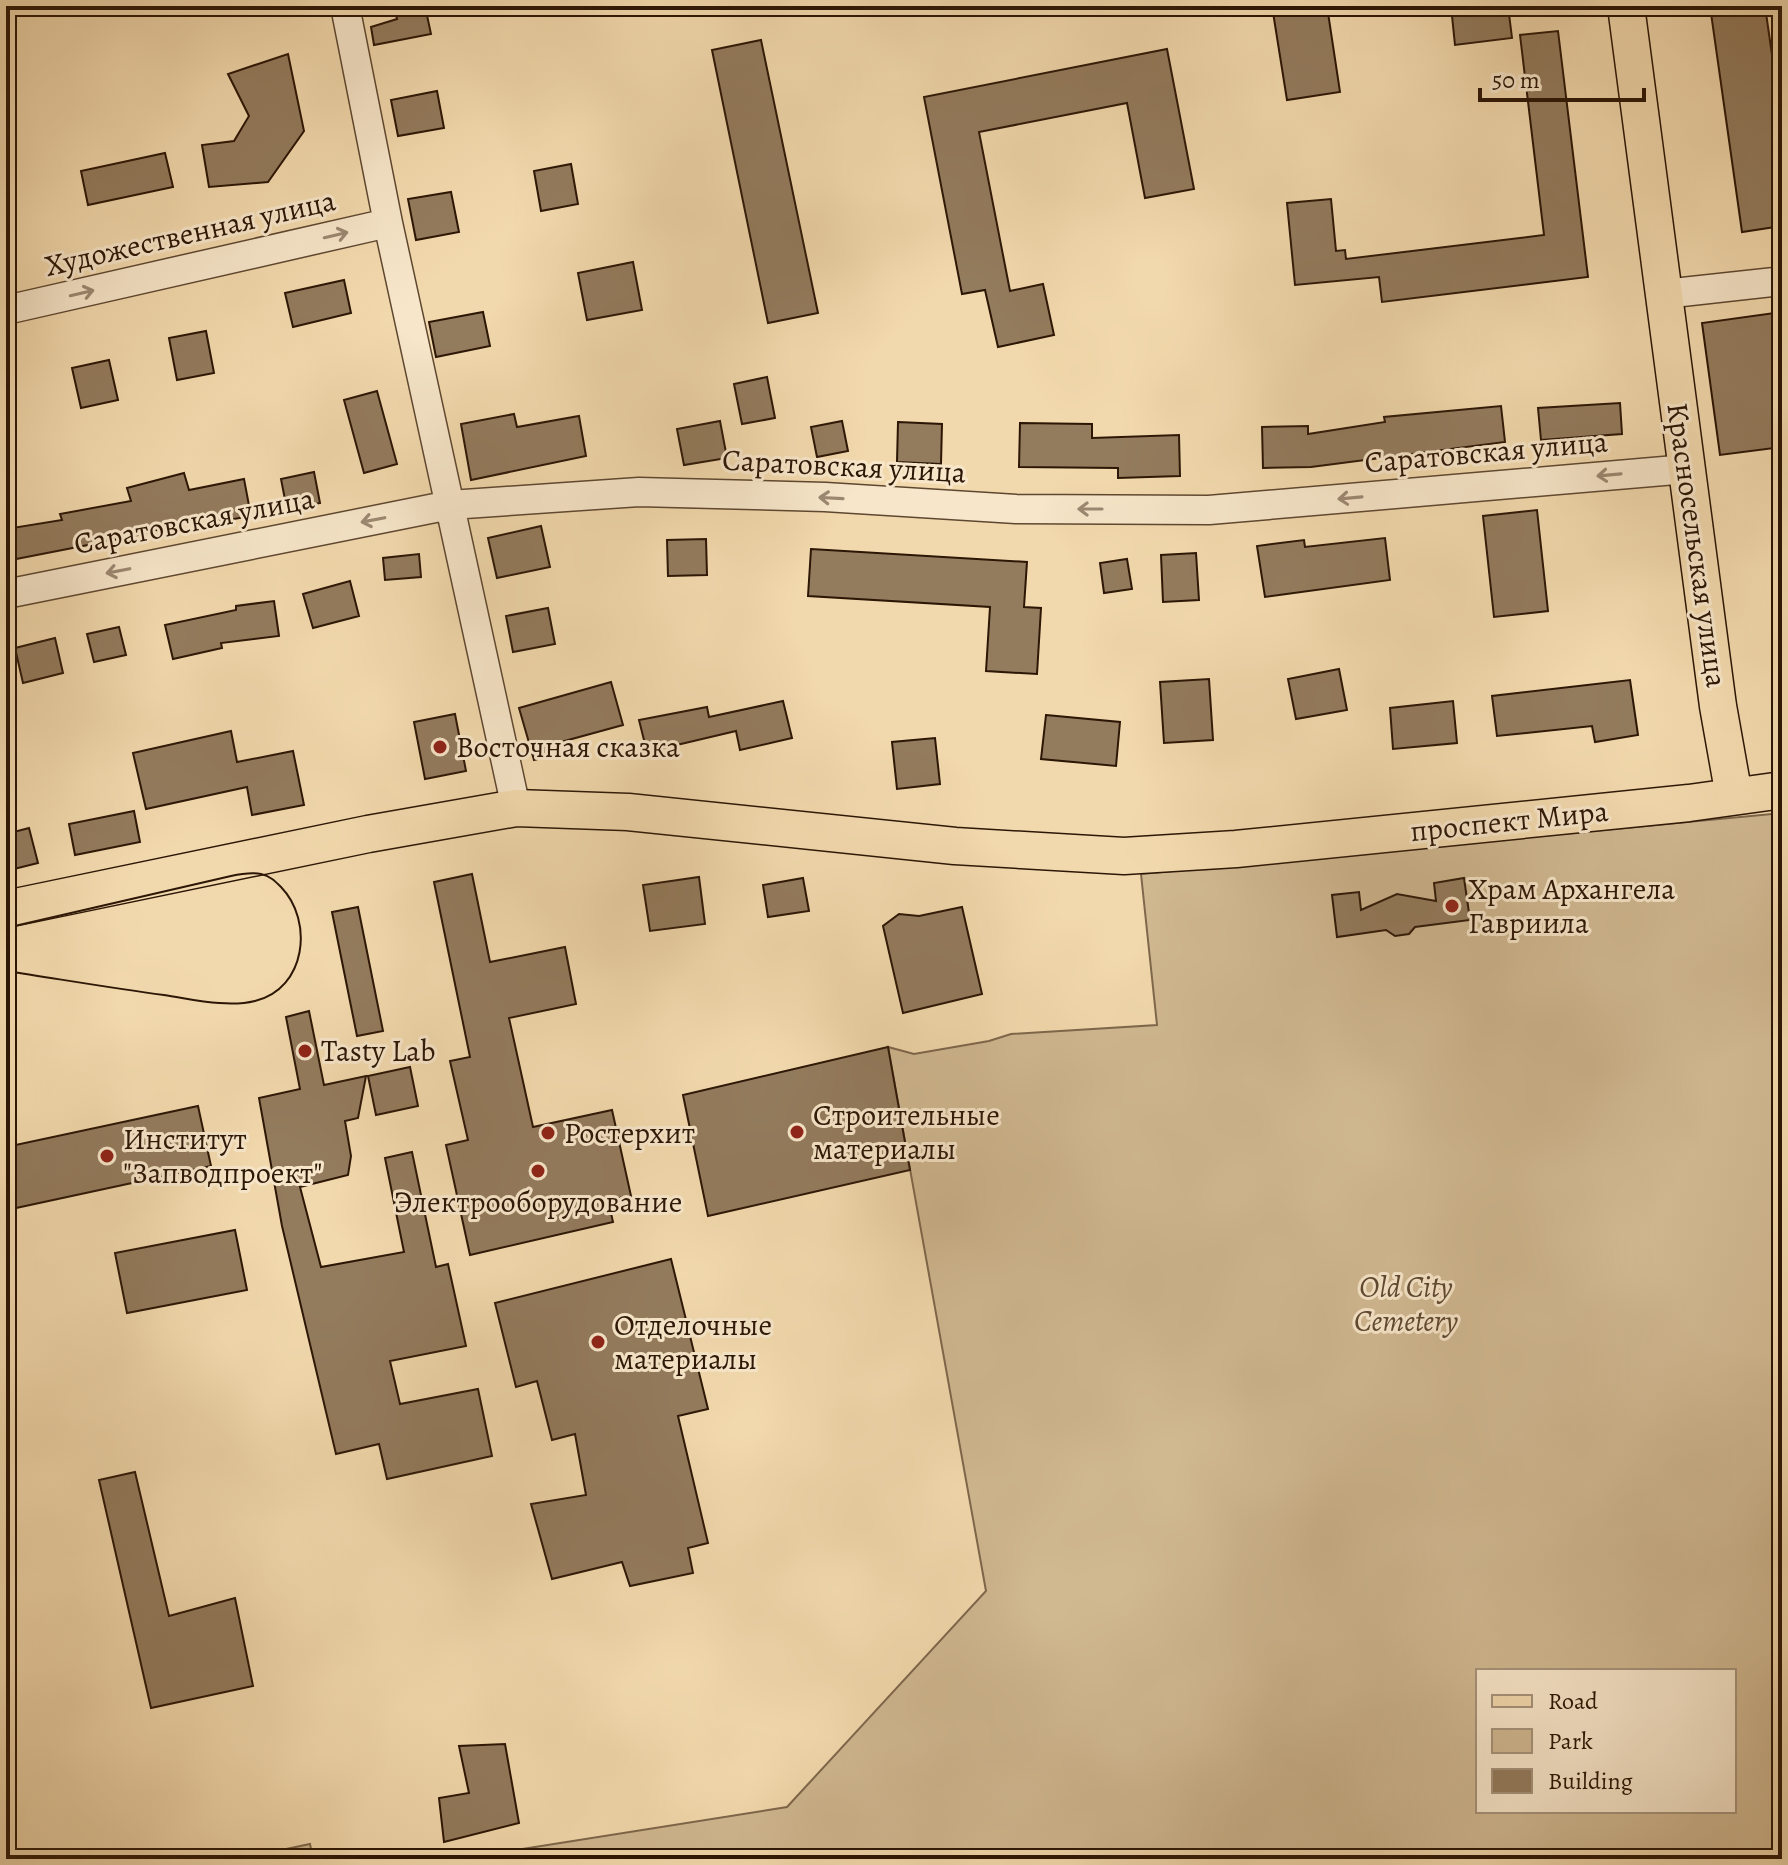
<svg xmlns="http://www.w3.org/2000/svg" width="1788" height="1865" viewBox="0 0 1788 1865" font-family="Alegreya,serif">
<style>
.green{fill:#d0b891;stroke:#7e674c;stroke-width:2;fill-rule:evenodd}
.building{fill:#937b5d;stroke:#2c1606;stroke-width:2}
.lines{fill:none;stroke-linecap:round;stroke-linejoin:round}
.minor-casing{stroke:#5e4730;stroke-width:31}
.major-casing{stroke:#2c1606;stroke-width:39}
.minor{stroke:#f7e6ca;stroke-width:28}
.major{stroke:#f2d9ad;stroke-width:36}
.tram{stroke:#2c1606;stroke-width:2}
.oneway{stroke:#9c8872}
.poi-dot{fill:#8f2418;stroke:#f7e6ca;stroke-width:3}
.labels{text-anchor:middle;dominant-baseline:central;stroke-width:6;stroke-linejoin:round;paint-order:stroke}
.street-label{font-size:30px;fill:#2c1606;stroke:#f7e6ca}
.poi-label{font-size:30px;fill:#2c1606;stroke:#f7e6ca;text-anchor:start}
.park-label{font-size:30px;font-style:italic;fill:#5d4730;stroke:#f7e6ca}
</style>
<rect width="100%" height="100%" fill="#f2d9ad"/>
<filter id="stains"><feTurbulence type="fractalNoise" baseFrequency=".0025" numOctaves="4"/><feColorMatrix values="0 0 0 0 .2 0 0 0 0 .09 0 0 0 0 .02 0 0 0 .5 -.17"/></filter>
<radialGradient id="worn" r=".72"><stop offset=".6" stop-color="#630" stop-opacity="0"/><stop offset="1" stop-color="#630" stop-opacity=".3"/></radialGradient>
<!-- green -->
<path class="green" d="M1782,813V1859H459L787,1807L986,1591L888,1047L914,1054L989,1041L1011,1034L1157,1025L1141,874ZM1478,1671H1734V1811H1478Z
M310,1844L313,1859H238Z"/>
<!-- building -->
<path class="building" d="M394,6H425L431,34L374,45L371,27L397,19Z
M1272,6H1327L1340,92L1287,100Z
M1451,6H1508L1512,38L1455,45Z
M1710,6H1765L1782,124V226L1742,232Z
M1558,31L1588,277L1382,302L1379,277L1295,285L1287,203L1331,199L1336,251L1345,250L1346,259L1544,235L1520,35Z
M761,40L818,313L768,323L712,50Z
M1167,49L1194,189L1145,198L1127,103L979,132L1010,291L1043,284L1054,335L998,347L985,290L962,294L924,97Z
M288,54L304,131L268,182L209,187L202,145L234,141L249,116L228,74Z
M437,91L444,128L398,136L391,100Z
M165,153L173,187L88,205L81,171Z
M571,164L578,204L541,211L534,171Z
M451,192L459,232L416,240L408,199Z
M633,262L642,310L587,320L578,273Z
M344,280L351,313L293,327L285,293Z
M483,312L490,346L436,357L429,322Z
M1782,312V447L1720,455L1702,323Z
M206,331L214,373L177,380L169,338Z
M109,360L118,400L81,408L72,368Z
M767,377L775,418L742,424L734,384Z
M377,391L397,464L364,473L344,400Z
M1620,403L1622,434L1541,440L1538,408Z
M1501,406L1505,442L1311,467L1263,468L1262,427L1308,426V434L1385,422L1384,417Z
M514,414L517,427L579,416L586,456L471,480L461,424Z
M720,421L727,458L684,465L677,429Z
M842,421L848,451L817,457L811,427Z
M898,422L942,424L941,464L897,462Z
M1020,423L1092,424V438L1179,435L1180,476L1118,478V468L1019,467Z
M314,472L320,503L287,510L281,479Z
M184,473L189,490L244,479L251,516L211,523L209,516L134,536L6,561V529L62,520L60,514L131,501L127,488Z
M1537,510L1548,611L1494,617L1483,516Z
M541,526L550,567L497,578L488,538Z
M1385,538L1390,580L1265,597L1257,546L1304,540L1305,547Z
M706,539L707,575L668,576L667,540Z
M811,549L1027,562L1024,607L1041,608L1037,674L986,671L990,607L808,596Z
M1196,553L1199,600L1163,602L1161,555Z
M419,554L421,577L385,580L383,558Z
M1127,559L1132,589L1104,593L1100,563Z
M350,581L359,616L313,628L303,594Z
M274,601L279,636L221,643L222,648L173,659L165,625L236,610V606Z
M548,608L555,644L513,652L506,616Z
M119,627L126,655L94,662L87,634Z
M55,638L63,673L23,683L15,648Z
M1339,669L1347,710L1296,719L1288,679Z
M1209,679L1213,740L1164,743L1160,682Z
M1630,680L1638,735L1595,742L1592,726L1497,736L1492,696Z
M611,682L623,725L550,745L553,755L534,760L519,708Z
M783,701L792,738L740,750L736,731L647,752L639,720L707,707L709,717Z
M1453,701L1457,743L1393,749L1390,708Z
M455,714L466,771L425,779L414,722Z
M1046,715L1120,722L1116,766L1041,759Z
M231,731L237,762L293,751L304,805L252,815L247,787L146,809L133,753Z
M935,738L940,784L897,789L892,742Z
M134,811L140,842L75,855L69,824Z
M29,828L38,863L6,871V834Z
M472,874L490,962L565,947L576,1004L509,1018L533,1127L612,1110L631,1196L608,1200L613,1222L470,1255L446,1145L468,1140L450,1061L470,1057L434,882Z
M699,877L705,924L650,931L643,885Z
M803,878L809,911L768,917L763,885Z
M1464,878L1470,920L1415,927L1409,934L1395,936L1386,930L1337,937L1332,895L1359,892L1361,910L1397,894L1436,901L1434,883Z
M358,907L383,1031L357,1036L332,912Z
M962,907L982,994L903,1013L883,926L899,914L919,916Z
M309,1011L324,1085L366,1076L358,1118L345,1121L351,1156L348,1175L300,1187L321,1267L404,1252L385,1158L412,1152L436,1267L448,1264L466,1346L390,1361L400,1404L478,1389L492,1456L387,1479L379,1444L336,1454L282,1226L259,1098L300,1089L286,1017Z
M888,1047L910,1170L708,1216L683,1095Z
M410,1067L418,1106L376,1115L368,1076Z
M198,1106L211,1166L16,1208L12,1188L6,1189V1147Z
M235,1230L247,1290L127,1313L115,1253Z
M671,1259L708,1409L678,1416L708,1543L688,1548L693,1573L630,1586L622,1562L552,1579L531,1504L586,1495L575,1434L552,1440L537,1381L516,1387L495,1303Z
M135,1472L169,1616L235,1598L253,1686L151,1708L99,1480Z
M505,1744L519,1823L444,1842L439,1798L469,1793L459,1746Z"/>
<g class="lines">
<!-- minor casing -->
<g class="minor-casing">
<path id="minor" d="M345,6L388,223L516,808
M1664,294L1782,281
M6,310L388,223
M6,594L450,505L639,492L825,497L1016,509L1209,510L1687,469"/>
</g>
<!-- major casing -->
<g class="major-casing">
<path id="major" d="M1626,6L1718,706L1734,796
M6,909L368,834L516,808L628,812L955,846L1124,856L1236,849L1689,803L1782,790"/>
</g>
<!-- minor -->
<use href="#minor" class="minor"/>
<!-- major -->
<use href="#major" class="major"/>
<!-- tram -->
<path class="tram" d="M6,928L231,876C240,874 251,872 261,874C270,876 275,881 281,887C314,921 306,989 255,1001C227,1008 192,999 164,995C111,988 59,979 6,971"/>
</g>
<!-- one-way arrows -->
<defs><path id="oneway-shaft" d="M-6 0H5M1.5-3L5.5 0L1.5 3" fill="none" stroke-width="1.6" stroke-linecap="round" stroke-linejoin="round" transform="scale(2)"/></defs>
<g class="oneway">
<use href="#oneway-shaft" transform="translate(336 235) rotate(-13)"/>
<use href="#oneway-shaft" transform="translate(82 293) rotate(-13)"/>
<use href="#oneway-shaft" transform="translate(1609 475) rotate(175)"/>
<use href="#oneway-shaft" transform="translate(831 498) rotate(-177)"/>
<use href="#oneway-shaft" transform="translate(1350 498) rotate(175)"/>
<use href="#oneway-shaft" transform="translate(1090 509) rotate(-180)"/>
<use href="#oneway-shaft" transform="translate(373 520) rotate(169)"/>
<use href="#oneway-shaft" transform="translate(118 571) rotate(169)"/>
</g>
<!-- markers -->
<g class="poi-dot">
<circle cx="440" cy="747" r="8"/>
<circle cx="1452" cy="906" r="8"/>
<circle cx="305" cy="1051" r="8"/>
<circle cx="797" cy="1132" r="8"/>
<circle cx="548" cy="1133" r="8"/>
<circle cx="107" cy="1156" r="8"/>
<circle cx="538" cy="1171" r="8"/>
<circle cx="598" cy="1342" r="8"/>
</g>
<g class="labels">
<!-- street labels -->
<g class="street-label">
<text transform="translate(190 233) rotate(-13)">Художественная улица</text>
<text transform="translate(1486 452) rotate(-5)">Саратовская улица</text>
<text transform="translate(844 466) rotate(3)">Саратовская улица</text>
<text transform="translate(194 521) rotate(-11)">Саратовская улица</text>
<text transform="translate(1697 545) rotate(82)">Красносельская улица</text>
<text transform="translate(1509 821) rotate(-6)">проспект Мира</text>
</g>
<!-- poi labels -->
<g class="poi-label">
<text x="456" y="747">Восточная сказка</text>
<text x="1468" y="889">Храм Архангела<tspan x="1468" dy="34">Гавриила</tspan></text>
<text x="321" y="1051">Tasty Lab</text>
<text x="813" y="1115">Строительные<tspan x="813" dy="34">материалы</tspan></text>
<text x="564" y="1133">Ростерхит</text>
<text x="123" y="1139">Институт<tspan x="123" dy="34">"Запводпроект"</tspan></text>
<text x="538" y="1202" text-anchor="middle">Электрооборудование</text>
<text x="614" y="1325">Отделочные<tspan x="614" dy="34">материалы</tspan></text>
</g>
<!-- park labels -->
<g class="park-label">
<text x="1406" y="1287">Old City<tspan x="1406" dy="34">Cemetery</tspan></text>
</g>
</g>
<!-- margin -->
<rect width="1788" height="1865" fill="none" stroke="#f2d9ad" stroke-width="32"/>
<rect x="8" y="8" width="1772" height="1849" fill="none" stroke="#2c1606" stroke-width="4"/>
<rect x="16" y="16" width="1756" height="1833" fill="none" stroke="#2c1606" stroke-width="2"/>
<!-- legend -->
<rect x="1476" y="1669" width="260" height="144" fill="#f7e6ca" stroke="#a6937c" stroke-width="2"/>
<rect x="1492" y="1695" width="40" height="12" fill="#f2d9ad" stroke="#a6937c" stroke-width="2"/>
<text x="1548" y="1709" font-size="24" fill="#2c1606">Road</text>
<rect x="1492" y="1729" width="40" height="24" fill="#d0b891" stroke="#a6937c" stroke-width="2"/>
<text x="1548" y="1749" font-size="24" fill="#2c1606">Park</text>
<rect x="1492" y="1769" width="40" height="24" fill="#937b5d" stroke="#a6937c" stroke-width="2"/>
<text x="1548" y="1789" font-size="24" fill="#2c1606">Building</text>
<!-- scale -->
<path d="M1480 88v12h164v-12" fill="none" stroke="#2c1606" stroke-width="4"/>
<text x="1492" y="88" font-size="24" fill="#2c1606" stroke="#f7e6ca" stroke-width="6" paint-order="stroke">50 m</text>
<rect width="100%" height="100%" filter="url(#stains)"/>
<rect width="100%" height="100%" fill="url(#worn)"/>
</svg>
